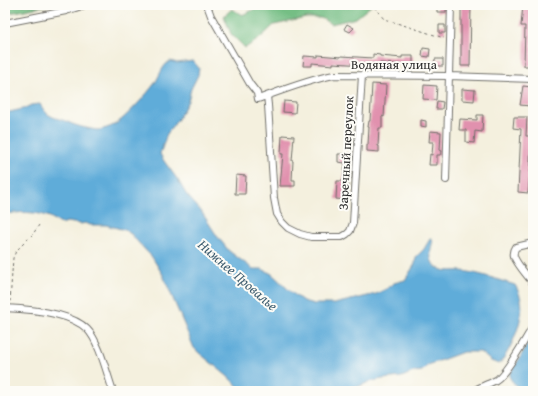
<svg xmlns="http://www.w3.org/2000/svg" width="538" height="396" viewBox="0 0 538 396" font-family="'Gentium Book Plus',serif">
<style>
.forest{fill:#74be84;stroke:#507458}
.water{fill:#5facd9;stroke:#456c82}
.building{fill:#e191ae}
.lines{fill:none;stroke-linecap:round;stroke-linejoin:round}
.minor-casing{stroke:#71706a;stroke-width:8}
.path{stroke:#71706a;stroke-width:1;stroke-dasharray:3 3;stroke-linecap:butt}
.minor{stroke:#fff;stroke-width:6}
.labels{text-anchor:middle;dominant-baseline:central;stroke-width:4;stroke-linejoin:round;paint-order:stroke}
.street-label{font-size:13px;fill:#2b2b2b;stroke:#fdfcf7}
.water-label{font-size:14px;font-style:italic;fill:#405f71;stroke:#fdfcf7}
</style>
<rect width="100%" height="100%" fill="#fdfcf7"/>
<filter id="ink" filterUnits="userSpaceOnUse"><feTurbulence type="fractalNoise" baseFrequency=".025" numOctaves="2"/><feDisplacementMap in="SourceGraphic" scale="8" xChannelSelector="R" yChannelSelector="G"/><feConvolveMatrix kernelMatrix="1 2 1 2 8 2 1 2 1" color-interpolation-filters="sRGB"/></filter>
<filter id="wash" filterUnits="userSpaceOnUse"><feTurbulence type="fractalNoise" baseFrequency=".012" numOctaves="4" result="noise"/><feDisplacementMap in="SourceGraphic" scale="16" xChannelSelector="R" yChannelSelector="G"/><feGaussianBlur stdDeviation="0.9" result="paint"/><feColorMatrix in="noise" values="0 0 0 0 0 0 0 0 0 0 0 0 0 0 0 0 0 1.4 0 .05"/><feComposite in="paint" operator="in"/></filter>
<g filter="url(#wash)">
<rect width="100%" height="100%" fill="#f4f0de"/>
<!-- forest -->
<path class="forest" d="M5,5H49L5,14Z
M261,5H372L356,18L331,24L321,18H306L274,25L259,39L245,48L231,34L224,16L232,9L242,15L251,11Z"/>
<!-- water -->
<path class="water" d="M170,61L177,63L193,61L199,68L198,75L191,89L188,101L178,119L167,134L160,154L164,161L178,180L186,194L201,211L217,236L229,251L253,269H262L272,274L291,292L303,301L314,304H334L376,294L388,288L394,283L405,280L415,264L416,257L424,249L430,239H432L433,240C431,248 428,259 435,266C443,273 453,270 462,271C480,273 498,280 515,285C518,290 520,295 521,300C525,317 511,351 499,364L491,361L480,352H463L428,365L422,371L413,372L402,377L382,379L369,382L355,388H348L337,391H243L226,375L198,352L194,348L163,275L152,257L136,240L131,234L125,230L106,225H90L86,223L80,224L67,222L61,224C57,222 54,219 50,217C35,211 20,212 5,214V113L23,109L31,105L40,104C49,120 55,116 70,123C76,126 93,130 99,130C104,129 110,127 114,125C127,117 146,95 155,83C160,75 162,66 170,61Z
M533,334V391H521L512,381L510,378V374L513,368L518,361Z"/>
<g id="blocks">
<!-- building -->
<path class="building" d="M437,5H446V12H437Z
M461,5H471L470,66H461Z
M523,5H532V66H524L525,26H521Z
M347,24L354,28L350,32L344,29Z
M439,25H445V33H439Z
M423,48L430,49L429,57L422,56Z
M373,54L380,55V56L402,58V56H413V65L380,63V64H363V65L333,63V65L312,63V66H303L304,56L318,57V55L341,57V56L373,58Z
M435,59H443V66H434Z
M372,84L386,85L384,117L382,116V128H379L378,146H379V152L367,151V145H368L369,127H368L369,121H370Z
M424,85L437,86L436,100L423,99Z
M523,86L532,87L530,106L520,105Z
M462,89L475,90L474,101L462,100Z
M284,101L296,102L295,113L283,112Z
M437,101L443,102L442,109H436Z
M477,115H483L482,132L475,131L474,143L466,142V130H459L460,119L477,120Z
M514,117H527L526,136H531L530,162H531L528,193L518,192L521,129L513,128Z
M421,120L426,121V127L421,126Z
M430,131L441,132L440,150L442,151L440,155H437V165H429L430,154L432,155L433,142H429Z
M282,135L294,136L292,161H293L292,180H295V186H280L283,154H281Z
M338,154H351L350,168H351V179H349L348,200L336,199L337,181H343L345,163L338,162Z
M236,175L246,176L245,194H235Z"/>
</g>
</g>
<g filter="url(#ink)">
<use href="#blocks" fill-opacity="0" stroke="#71706a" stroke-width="1"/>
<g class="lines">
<!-- minor casing -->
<g class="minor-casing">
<path id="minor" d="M207,5L211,16L250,84L257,93L258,99C283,90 308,80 334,75L449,76L533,79
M5,23L66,11L85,5
M267,96L268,105L274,198L277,214L282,222L288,228L300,234L311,237H342L347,234L350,231L353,223L362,75
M446,180L451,5
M533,243L516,247C514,250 513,252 514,256C516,263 528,277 533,283
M5,308C28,309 70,312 87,329C99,341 107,374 113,391
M474,391C481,386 489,384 496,380C507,373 525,339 533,327"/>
</g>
<!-- path -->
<path class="path" d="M374,7L384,19L444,38
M10,302L13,258L16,251L33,234L39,225"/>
<!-- minor -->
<use href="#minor" class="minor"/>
</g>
</g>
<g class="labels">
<!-- street labels -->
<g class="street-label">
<text x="394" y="64">Водяная улица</text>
<text transform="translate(346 153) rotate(-87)">Заречный переулок</text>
</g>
<!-- water labels -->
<g class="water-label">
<text transform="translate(238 275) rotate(41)">Нижнее Провалье</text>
</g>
</g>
<!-- margin -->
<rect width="538" height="396" fill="none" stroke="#fdfcf7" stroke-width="20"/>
</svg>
